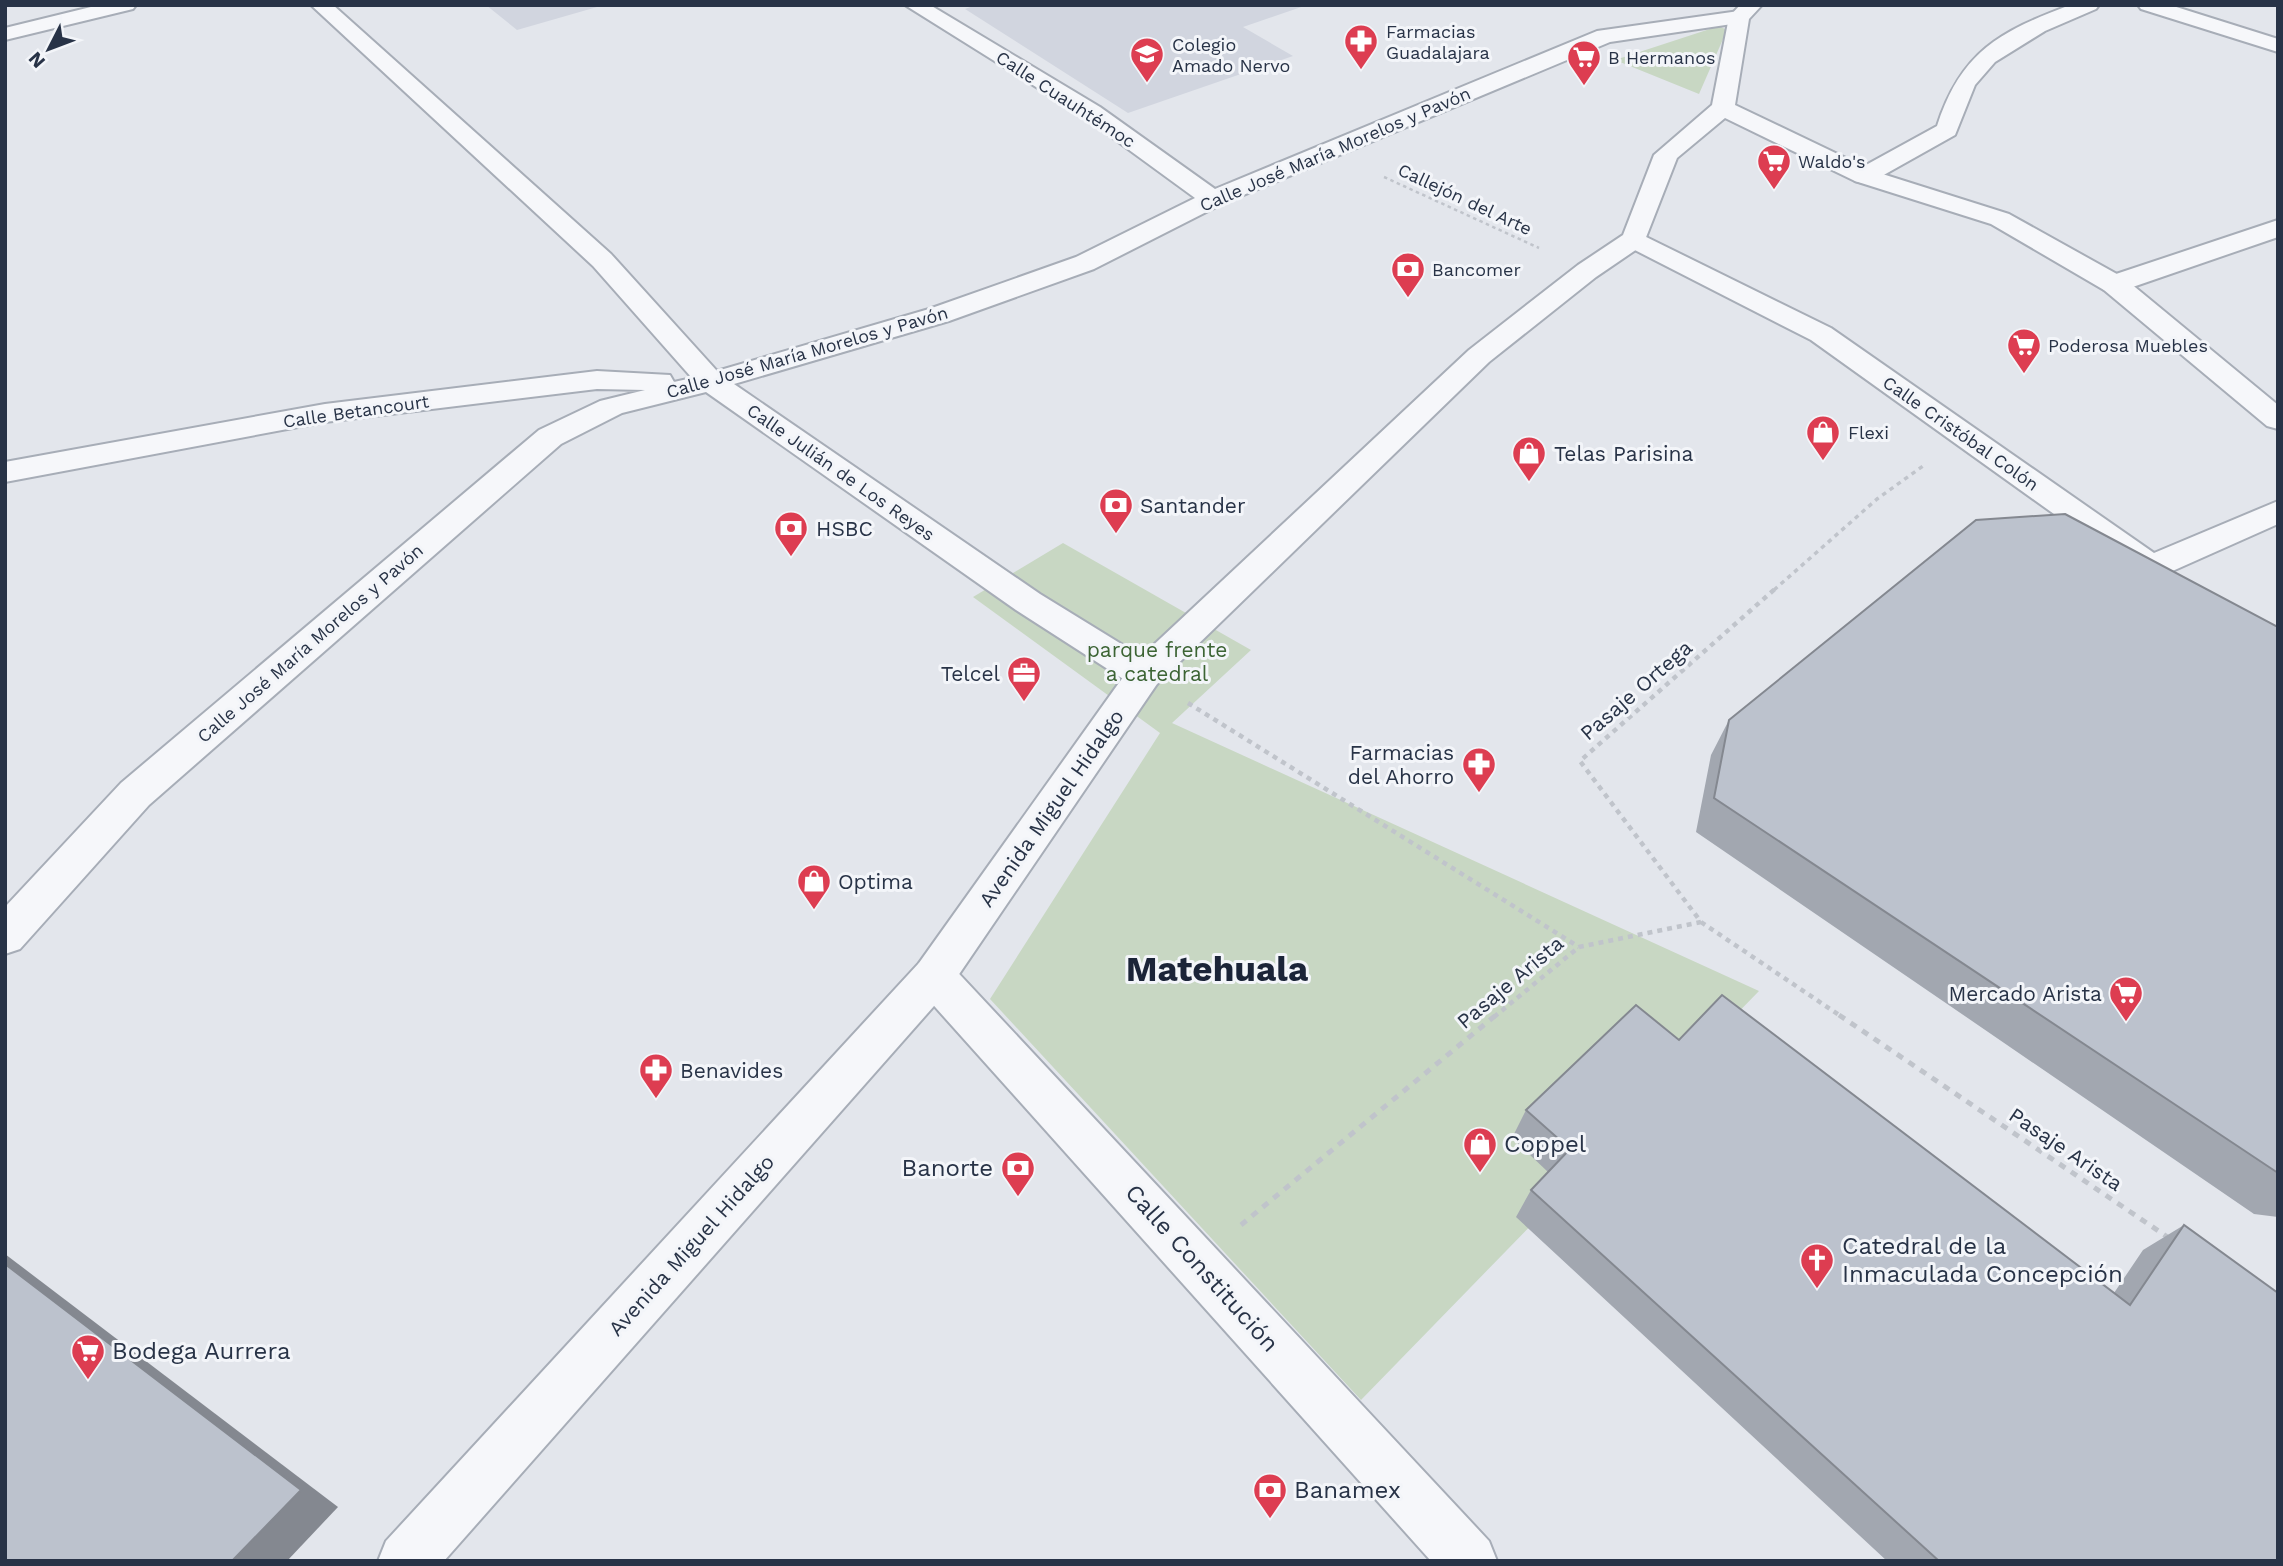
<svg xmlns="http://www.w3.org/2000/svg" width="2283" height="1566" viewBox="0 0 2283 1566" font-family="'Work Sans',sans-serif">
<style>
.built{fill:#d1d5df}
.green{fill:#c8d7c3}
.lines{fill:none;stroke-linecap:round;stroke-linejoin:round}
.minor-casing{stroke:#a7adb7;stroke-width:4}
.tertiary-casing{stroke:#a7adb7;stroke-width:4}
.path-far3{stroke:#c0c4cb;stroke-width:2.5;stroke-dasharray:3.5 3.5;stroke-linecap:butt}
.path-far2{stroke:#c0c4cb;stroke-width:3.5;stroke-dasharray:4.5 4.5;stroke-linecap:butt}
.path-far1{stroke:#c0c4cb;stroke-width:4.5;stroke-dasharray:5 5;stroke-linecap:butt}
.path{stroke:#c0c4cb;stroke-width:5;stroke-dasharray:7 7;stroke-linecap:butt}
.minor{fill:#f6f7fa;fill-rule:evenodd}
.tertiary{fill:#f6f7fa;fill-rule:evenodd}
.wall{fill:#a2a7b0}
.shaded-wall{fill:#848890}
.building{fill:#bcc2cd;stroke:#848890;stroke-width:2}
.labels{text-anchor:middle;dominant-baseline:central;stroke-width:6;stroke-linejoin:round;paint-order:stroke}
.far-poi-label{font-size:18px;fill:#283347;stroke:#f3f5f9;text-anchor:start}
.far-street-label{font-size:18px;fill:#283347;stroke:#f3f5f9}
.poi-label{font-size:21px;fill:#283347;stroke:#f3f5f9;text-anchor:start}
.park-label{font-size:21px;fill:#3c6434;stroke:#f3f5f9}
.street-label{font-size:21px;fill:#283347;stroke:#f3f5f9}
.near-poi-label{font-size:24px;fill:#283347;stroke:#f3f5f9;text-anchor:start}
.near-street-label{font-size:24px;fill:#283347;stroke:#f3f5f9}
.town-label{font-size:35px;font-weight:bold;fill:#1b2438;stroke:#f3f5f9}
</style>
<rect width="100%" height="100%" fill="#e3e6ec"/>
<!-- built -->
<path class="built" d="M486,5H604L517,30Z
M976,5H1307L1243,27L1293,56L1128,113L965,9Z"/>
<!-- green -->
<path class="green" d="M1719,26L1727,30L1699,94L1615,60Z
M1063,543L1251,650L1172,723L1759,991L1361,1400L990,999L1160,733L973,597Z"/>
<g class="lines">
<!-- minor casing -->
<g class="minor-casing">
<path id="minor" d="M99,5H136L133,9L5,40V28Z
M311,5H333L611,254L717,371L929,309L1076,257L1195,198L1084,117L905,5H930L1100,107L1215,189L1597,31L1739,11L1746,13L1749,17L1746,21L1739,23L1610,42L1222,204L1094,269L949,321L734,384L1040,594L1157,666L1162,675L1157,684L1144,688L1131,684L1016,610L706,392L622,413L561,444L149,805L20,949L5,954V907L121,783L539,430L600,401L645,390L597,389L325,422L5,482V462L325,404L597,371L670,375L674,382L692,378L593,266Z
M2070,5H2099L2096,9L2045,31L1995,62L1975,85L1955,135L1873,181L1864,183L1855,181L1852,176L1855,171L1937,126C1961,52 1999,32 2070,5Z
M2138,5H2170L2278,39V52L2141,9Z
M2278,220V237L2124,290L2114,292L2104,290L2100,284L2104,278Z
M1634,231L1831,328L2154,553L2278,501V524L2168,573L2166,577L2154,580L2142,577L1811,340L1625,245L1621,239L1625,233Z
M934,957L949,963L1489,1541L1497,1561H1431L919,989L913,976L919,963Z"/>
</g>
<!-- tertiary casing -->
<g class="tertiary-casing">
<path id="tertiary" d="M1740,5H1762L1749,19L1735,105L1873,171L2009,214L2124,278L2278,405V429L2267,426L2104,290L1991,224L1855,181L1725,118L1677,158L1643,245L1596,277L1489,362L1157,684L949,989L444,1561H378L386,1541L919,963L1131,666L1469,350L1578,265L1623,235L1654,155L1712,105L1729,17Z"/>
</g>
<!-- path-far3 -->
<path class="path-far3" d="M1384,177L1539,248"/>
<!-- path-far2 -->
<path class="path-far2" d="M1774,590L1877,499L1923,466"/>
<!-- path-far1 -->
<path class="path-far1" d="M1188,703L1579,947
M1701,922L1842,1017
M1494,1017L1579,947L1701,922L1580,761L1776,588"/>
<!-- path -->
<path class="path" d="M1839,1015L2169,1238
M1241,1225L1496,1015"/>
<!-- minor -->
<use href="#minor" class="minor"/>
<!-- tertiary -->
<use href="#tertiary" class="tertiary"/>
</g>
<!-- wall -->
<path class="wall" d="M2278,627V1217L2254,1214L1696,832L1711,755L1729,720Z
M1679,1040L2114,1293L2143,1250L2184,1225L2278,1561H1887L1516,1217L1531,1190L1548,1172L1512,1138L1526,1110Z"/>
<!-- shaded-wall -->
<path class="shaded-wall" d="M5,1254L338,1507L287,1561H232L5,1264Z"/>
<!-- building -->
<path class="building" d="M2065,514L2278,627V1173L1714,798L1729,720L1976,520Z
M1722,995L2130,1305L2184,1225L2278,1293V1561H1939L1531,1190L1570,1149L1526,1110L1636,1005L1679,1040Z
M5,1264L301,1490L232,1561H5Z"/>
<!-- icons -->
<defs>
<g id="pharmacy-pin" transform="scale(1.75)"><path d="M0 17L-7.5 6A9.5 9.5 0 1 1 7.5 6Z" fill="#dd3d51" stroke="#f3f5f9"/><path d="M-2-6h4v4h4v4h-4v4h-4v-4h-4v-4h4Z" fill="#fff"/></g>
<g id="university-pin" transform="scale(1.75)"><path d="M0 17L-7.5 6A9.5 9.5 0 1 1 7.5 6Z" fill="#dd3d51" stroke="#f3f5f9"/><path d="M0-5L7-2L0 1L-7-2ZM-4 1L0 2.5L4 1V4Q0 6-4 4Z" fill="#fff"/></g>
<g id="supermarket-pin" transform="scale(1.75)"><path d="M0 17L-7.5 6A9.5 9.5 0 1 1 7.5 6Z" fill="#dd3d51" stroke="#f3f5f9"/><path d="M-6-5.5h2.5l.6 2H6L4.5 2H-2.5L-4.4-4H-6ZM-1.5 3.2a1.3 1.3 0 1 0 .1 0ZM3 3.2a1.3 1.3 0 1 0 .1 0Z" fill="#fff"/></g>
<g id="bank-pin" transform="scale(1.75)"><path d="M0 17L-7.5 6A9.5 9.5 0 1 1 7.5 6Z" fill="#dd3d51" stroke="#f3f5f9"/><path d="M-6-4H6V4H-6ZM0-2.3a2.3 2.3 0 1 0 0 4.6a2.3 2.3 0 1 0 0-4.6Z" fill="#fff"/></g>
<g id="shop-pin" transform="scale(1.75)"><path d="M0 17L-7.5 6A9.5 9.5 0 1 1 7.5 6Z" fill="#dd3d51" stroke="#f3f5f9"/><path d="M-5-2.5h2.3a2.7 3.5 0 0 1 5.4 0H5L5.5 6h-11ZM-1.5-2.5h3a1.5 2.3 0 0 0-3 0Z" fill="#fff"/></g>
<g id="office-pin" transform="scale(1.75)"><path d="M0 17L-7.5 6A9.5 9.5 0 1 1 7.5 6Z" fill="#dd3d51" stroke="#f3f5f9"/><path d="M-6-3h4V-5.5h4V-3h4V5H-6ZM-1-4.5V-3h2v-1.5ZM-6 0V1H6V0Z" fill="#fff"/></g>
<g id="church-pin" transform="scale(1.75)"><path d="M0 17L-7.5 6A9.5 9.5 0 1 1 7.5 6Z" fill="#dd3d51" stroke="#f3f5f9"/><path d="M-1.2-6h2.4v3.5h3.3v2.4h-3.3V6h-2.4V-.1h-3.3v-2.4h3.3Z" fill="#fff"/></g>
</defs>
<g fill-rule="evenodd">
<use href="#pharmacy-pin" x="1361" y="41"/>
<use href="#university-pin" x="1147" y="54"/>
<use href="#supermarket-pin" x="1584" y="57"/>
<use href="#supermarket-pin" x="1774" y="161"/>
<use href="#bank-pin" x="1408" y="269"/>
<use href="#supermarket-pin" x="2024" y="345"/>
<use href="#shop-pin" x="1823" y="432"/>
<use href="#shop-pin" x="1529" y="453"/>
<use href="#bank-pin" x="1116" y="505"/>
<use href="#bank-pin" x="791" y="528"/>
<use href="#office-pin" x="1024" y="673"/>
<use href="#pharmacy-pin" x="1479" y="764"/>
<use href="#shop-pin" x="814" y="881"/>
<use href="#supermarket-pin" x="2126" y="993"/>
<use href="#pharmacy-pin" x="656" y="1070"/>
<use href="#shop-pin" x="1480" y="1144"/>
<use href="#bank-pin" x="1018" y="1168"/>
<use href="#church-pin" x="1817" y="1260"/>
<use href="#supermarket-pin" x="88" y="1351"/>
<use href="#bank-pin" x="1270" y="1490"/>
</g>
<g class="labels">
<!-- far-poi labels -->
<g class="far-poi-label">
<text x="1386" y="31">Farmacias<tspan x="1386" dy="21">Guadalajara</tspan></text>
<text x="1172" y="44">Colegio<tspan x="1172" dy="21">Amado Nervo</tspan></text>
<text x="1608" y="57">B Hermanos</text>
<text x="1798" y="161">Waldo's</text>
<text x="1432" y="269">Bancomer</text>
<text x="2048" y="345">Poderosa Muebles</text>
<text x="1848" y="432">Flexi</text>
</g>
<!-- far-street labels -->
<g class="far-street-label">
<text transform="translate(1066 99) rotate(33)">Calle Cuauhtémoc</text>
<text transform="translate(1335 149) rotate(-23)">Calle José María Morelos y Pavón</text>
<text transform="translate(1465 199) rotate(25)">Callejón del Arte</text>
<text transform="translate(807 352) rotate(-16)">Calle José María Morelos y Pavón</text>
<text transform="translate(356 411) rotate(-8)">Calle Betancourt</text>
<text transform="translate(1961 433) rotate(35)">Calle Cristóbal Colón</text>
<text transform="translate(841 472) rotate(35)">Calle Julián de Los Reyes</text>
<text transform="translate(310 643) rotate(-41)">Calle José María Morelos y Pavón</text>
</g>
<!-- poi labels -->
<g class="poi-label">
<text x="1554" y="453">Telas Parisina</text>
<text x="1140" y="505">Santander</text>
<text x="816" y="528">HSBC</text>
<text x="1000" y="673" text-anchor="end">Telcel</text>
<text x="1454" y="752" text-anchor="end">Farmacias<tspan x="1454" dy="24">del Ahorro</tspan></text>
<text x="838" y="881">Optima</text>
<text x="2102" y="993" text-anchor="end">Mercado Arista</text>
<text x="680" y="1070">Benavides</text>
</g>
<!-- park labels -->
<g class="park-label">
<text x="1157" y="649">parque frente<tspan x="1157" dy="24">a catedral</tspan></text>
</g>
<!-- street labels -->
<g class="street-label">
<text transform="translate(1636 690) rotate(-41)">Pasaje Ortega</text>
<text transform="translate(1051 808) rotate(-55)">Avenida Miguel Hidalgo</text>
<text transform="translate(1510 982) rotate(-40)">Pasaje Arista</text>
<text transform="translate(2066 1149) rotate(34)">Pasaje Arista</text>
<text transform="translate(691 1245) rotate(-48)">Avenida Miguel Hidalgo</text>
</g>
<!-- near-poi labels -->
<g class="near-poi-label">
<text x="1504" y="1144">Coppel</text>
<text x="993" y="1168" text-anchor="end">Banorte</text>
<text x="1842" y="1246">Catedral de la<tspan x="1842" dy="28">Inmaculada Concepción</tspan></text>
<text x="112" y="1351">Bodega Aurrera</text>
<text x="1294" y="1490">Banamex</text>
</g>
<!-- near-street labels -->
<g class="near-street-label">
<text transform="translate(1202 1268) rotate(48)">Calle Constitución</text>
</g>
<!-- town labels -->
<g class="town-label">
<text x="1217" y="969">Matehuala</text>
</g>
</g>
<!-- border -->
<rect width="2283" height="1566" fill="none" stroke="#283347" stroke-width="14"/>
<!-- north arrow -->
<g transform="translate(49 49) rotate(228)" stroke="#f3f5f9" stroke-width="5" paint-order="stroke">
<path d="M0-5L12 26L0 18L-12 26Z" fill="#283347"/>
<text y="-10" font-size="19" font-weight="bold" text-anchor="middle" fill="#283347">N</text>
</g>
</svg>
